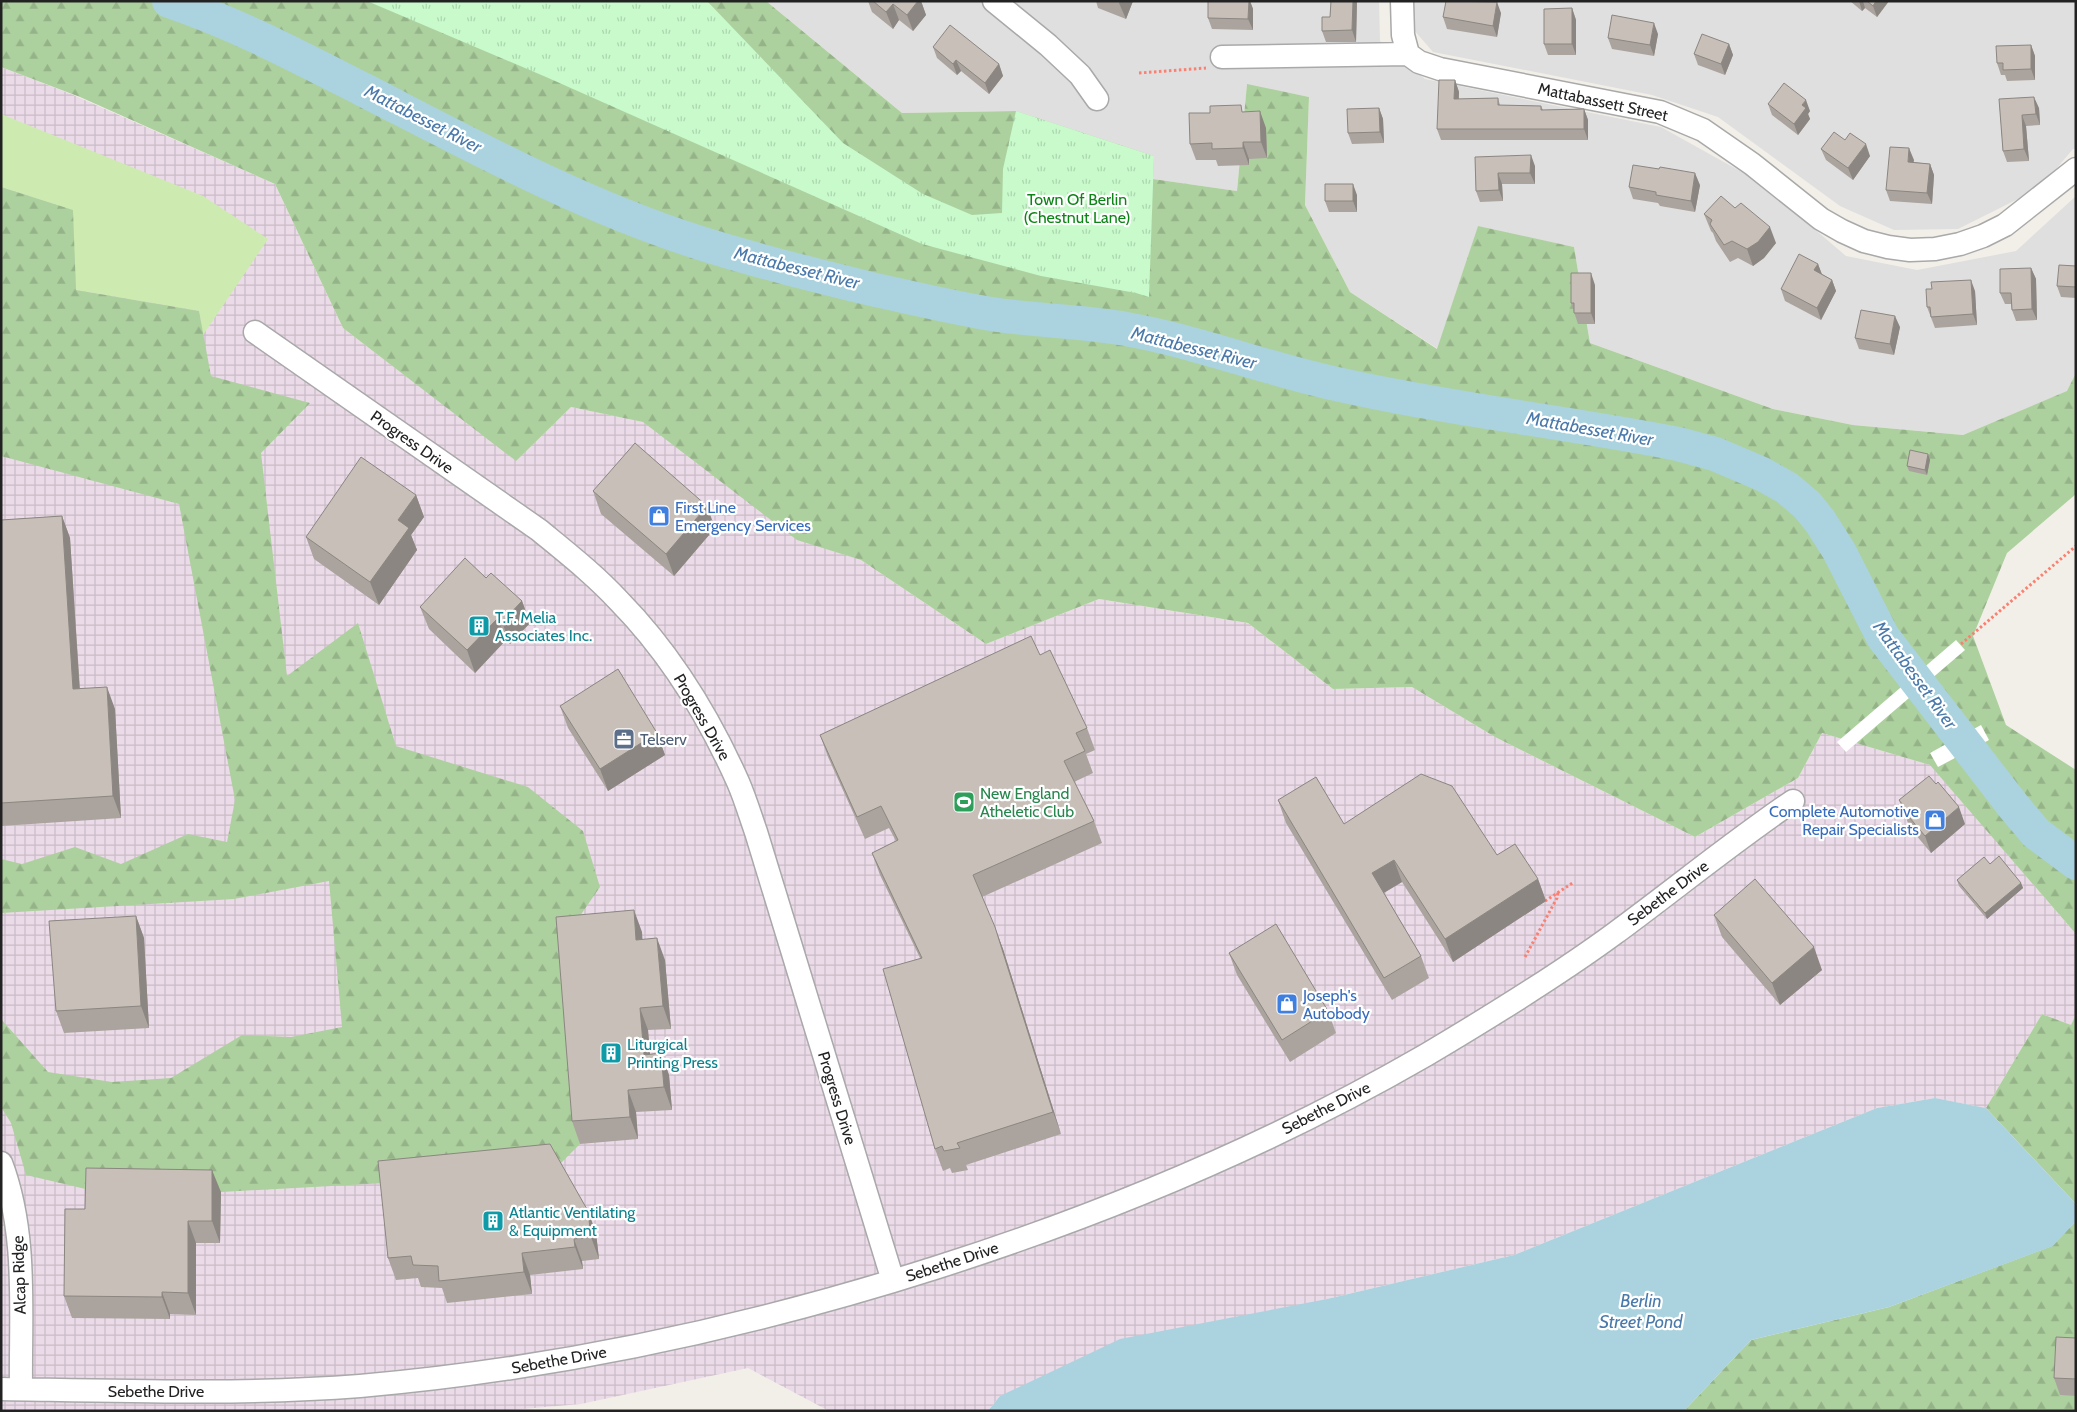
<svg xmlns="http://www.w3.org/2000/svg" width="2077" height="1412" viewBox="0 0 2077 1412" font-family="Cabin,sans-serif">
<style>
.residential{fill:#e0dfdf}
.industrial{fill:url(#industrial-grid)}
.grass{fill:#cdebb0}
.forest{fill:url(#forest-firs)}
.park{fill:url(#park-tufts)}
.water{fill:#aad3df}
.pier{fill:#fff}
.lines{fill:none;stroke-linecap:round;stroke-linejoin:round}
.river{stroke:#aad3df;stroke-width:34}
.minor-casing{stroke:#a9a9a9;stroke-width:25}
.path{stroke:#fa8072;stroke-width:3;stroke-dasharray:2.5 2.5;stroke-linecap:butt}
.minor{stroke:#fff;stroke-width:22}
.wall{fill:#aba49e}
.shaded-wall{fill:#8b8681}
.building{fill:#c7bfb8;stroke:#8b8681}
.labels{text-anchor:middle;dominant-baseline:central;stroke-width:4.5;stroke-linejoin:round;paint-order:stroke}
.street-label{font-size:16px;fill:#222;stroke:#fff}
.park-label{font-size:16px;fill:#0c8416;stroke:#fff}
.shop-label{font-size:16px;fill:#366cbe;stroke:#fff;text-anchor:start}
.culture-label{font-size:16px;fill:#0d838f;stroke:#fff;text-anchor:start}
.service-label{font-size:16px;fill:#4e5e75;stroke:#fff;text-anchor:start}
.leisure-label{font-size:16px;fill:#27864d;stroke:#fff;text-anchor:start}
.water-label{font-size:18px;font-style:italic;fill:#4a7aab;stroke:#fff}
</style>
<defs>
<pattern id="industrial-grid" width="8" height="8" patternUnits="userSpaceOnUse" patternTransform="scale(1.25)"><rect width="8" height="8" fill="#ebdbe8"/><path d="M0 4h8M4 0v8" fill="none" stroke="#c9bcc7"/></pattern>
<pattern id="forest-firs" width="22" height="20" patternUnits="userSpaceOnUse" patternTransform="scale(1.25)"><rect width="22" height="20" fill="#add19e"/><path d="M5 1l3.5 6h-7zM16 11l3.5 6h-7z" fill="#95b388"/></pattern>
<pattern id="park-tufts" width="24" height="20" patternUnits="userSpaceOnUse" patternTransform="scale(1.25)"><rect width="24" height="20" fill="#c8facc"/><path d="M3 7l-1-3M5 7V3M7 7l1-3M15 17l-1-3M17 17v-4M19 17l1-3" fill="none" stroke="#acd6af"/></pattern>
</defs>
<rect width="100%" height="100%" fill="#f2efe9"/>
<!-- residential -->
<path class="residential" d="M766,1H1379L1380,41L1425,79L1661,127L1758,181L1846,256L1917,270L2016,251L2076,196V373L2068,391L1963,435L1853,425L1773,409L1590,343L1574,247L1478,227L1438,349L1350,292L1305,205L1309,97L1247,85L1237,191L1153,179V156L1016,111L902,113Z
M1412,1H2076V149H2073L2040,188L1958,229L1894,230L1840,206L1718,117L1652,95L1433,52L1413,29Z"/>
<!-- industrial -->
<path class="industrial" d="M1,67L71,94L275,184L343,328L516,460L571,407L644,422L797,539L861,560L986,644L1099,599L1248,623L1333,689L1412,687L1495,737L1695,837L1798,778L1822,733L1931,765L2076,934V1014L2071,1025L2042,1014L1986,1108L1935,1098L1877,1108L1514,1255L1327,1299L1000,1396L988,1411H829L748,1368L581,1404L500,1411H1Z"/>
<!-- grass -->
<path class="grass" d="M1,114L203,196L268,239L203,335L199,311L76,290L72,210L1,187Z"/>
<!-- forest -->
<path class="forest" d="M1,1H766L902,113L1016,111L1154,156L1153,179L1237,191L1247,84L1309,97L1305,205L1350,292L1437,349L1478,226L1574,247L1590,343L1773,409L1853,425L1963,435L2067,391L2076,373V494L2007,553L1973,636L2006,725L2076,770V934L1930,765L1822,733L1798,778L1695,837L1495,737L1412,687L1333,689L1248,623L1099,599L986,644L861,560L797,540L643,422L571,407L516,461L343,328L275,184L80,97L1,67Z
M1,187L73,210L76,290L199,311L211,376L310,403L261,453L287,676L358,623L396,746L528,787L583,831L600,887L564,939L580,1144L558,1166L386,1183L221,1192L94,1191L26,1175L11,1123L1,1107V1019L48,1072L112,1082L171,1078L242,1035L291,1037L342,1027L329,881L234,899L1,913V859L22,864L75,847L121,864L188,834L227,842L235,800L179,504L1,456Z
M2042,1014L2071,1025L2076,1014V1204L1986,1108Z
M2076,1221V1411H1684L1751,1340L1889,1307L2052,1246Z"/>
<!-- park -->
<path class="park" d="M367,1H707L843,143L923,194L972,215L1002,213L1003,169L1016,111L1154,156L1149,297L1136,293L1041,276L922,244L546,77Z"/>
<!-- water -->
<path class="water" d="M1935,1098L1986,1108L2076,1204V1221L2053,1246L1889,1307L1751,1340L1684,1411H988L1000,1396L1120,1339L1327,1299L1514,1255L1877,1108Z"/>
<!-- pier -->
<path class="pier" d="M1956,640L1965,650L1846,752L1837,742Z
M1981,725L1989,740L1938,767L1930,753Z"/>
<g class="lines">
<!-- river -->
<path class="river" d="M169,1C237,24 301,58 364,90C473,146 581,205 697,242C753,260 810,274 867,288C908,297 949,307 991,314C1036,321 1081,321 1126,329C1199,342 1269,370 1341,385C1453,410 1566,422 1678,444L1715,454L1762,474L1787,488L1807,505L1820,521L1839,551L1883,637L2014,807L2036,833L2076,863"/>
<!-- minor casing -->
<g class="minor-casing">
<path id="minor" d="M994,1L1048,45L1080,75L1097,99
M1402,1L1403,35L1408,54
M1222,57L1408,54L1419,62L1440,69L1660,112L1703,130L1752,164L1821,219L1842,231L1864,241L1888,247L1910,250L1935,249L1960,244L1983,236L2005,225L2076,169
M255,332L539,530C567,553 595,575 619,601C669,652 709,717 738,782C745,798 750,815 756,832L893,1281
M1,1163C28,1234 20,1314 21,1389
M1,1389C121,1391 241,1395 360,1386C557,1369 750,1327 938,1267C1107,1213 1272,1144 1426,1055C1490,1017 1554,978 1614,934C1674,890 1731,843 1793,801"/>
</g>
<!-- path -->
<path class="path" d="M1139,73L1206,68
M1961,644L2076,546
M1545,901L1574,882
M1525,957L1557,898L1558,892"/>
<!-- minor -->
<use href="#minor" class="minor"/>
</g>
<!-- wall -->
<path class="wall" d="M868,1H921L926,15L913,31L899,20L893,29L872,12Z
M1096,1H1133L1126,19L1098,8Z
M1208,1H1250L1253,9V30L1212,29L1208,18Z
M1331,1H1357L1356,42H1326L1322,31L1330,17Z
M1850,1H1889L1877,17L1865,8L1862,11Z
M1572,8L1576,20V55H1548L1544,44Z
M1501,13L1497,37L1447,29L1443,17Z
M1658,34L1654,56L1612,49L1608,38Z
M1729,44L1733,55L1725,75L1698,65L1694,54Z
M2031,45L2035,56V80L2007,81L2005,75H2001L1997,63Z
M933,47L999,64L1003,76L989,94L961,71L957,75L937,58Z
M1455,80L1459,92V99L1498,98L1500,105L1541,106L1543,110L1584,109L1588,120V140H1441L1437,129Z
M1999,99L2039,108L2040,125L2026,126L2029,161L2007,162L2003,151Z
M1768,104L1810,111L1808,114L1810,119L1798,135L1772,115Z
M1379,108L1383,119L1384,143L1352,144L1348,133Z
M1244,112L1266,128L1267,158L1249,159V165L1218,166L1216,160H1196L1190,144Z
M1845,140L1870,156L1853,180L1826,160L1821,149Z
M1475,157L1535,166V184H1502L1503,201L1480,202L1476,191Z
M1914,160L1913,162L1930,164L1934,175L1932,204L1890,201L1886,190Z
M1700,185L1695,212L1660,206L1658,203L1633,199L1629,187Z
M1357,195V212H1329L1325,201Z
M1704,214L1776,243L1764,258L1753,266L1738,258L1730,262L1716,241L1713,233L1711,231Z
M1818,264L1822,274L1832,280L1836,291L1821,320L1785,301L1781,289Z
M2076,266V298L2061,297L2057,286Z
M2031,268L2036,279L2037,320L2016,321L2012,310L2011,304H2005L2000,293Z
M1595,285V324H1578L1571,303Z
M1975,291L1977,325L1935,328L1927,307Z
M1900,327L1894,355L1859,349L1855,338Z
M1928,454L1930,460L1927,475L1909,471L1907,466Z
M593,491L715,528L674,576L601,514Z
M416,495L424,517L411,535L417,550L379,605L314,559L306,537Z
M62,516L70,538L80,689L115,709L121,818L1,826V520Z
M486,578L522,601L530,623L510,644L506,640L475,673L429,629L420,607Z
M1040,655L1087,728L1095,750L1086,754L1093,773L1074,782L1094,821L1102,843L982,897L1003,949L1061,1134L966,1165L968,1170L952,1173L950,1168L943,1171L935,1149L920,958L880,875L872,853L896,841L889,828L865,839L828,757L820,735Z
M560,706L657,733L665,755L608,791L568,728Z
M1278,800L1344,824L1497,855L1538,879L1546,901L1453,962L1402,882L1384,893L1421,956L1429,978L1392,1000L1286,823Z
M1899,800L1965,824L1931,853L1910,828Z
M1990,864L2021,883L2023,888L1987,919L1959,886L1957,880Z
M1714,915L1822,970L1780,1005L1722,937Z
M136,916L144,938L149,1028L64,1033L56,1011Z
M642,932V939L665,960L671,1029L648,1030L650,1054L661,1053L669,1075L672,1110L636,1112L638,1139L580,1144L572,1121Z
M1229,953L1328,1011L1336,1033L1290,1062L1237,975Z
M221,1192L220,1243H196V1315L170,1314V1319L72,1318L64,1296L85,1209Z
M588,1211L596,1233L599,1259L582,1261L583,1269L530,1275L532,1294L447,1303L442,1288L421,1287L418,1278L396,1280L388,1258Z
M2076,1338V1396L2060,1395L2054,1378Z"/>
<!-- shaded-wall -->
<path class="shaded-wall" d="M918,1H921L926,15L913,31L907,15Z
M1120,1H1133L1126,19L1119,3Z
M1249,1H1250L1253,9V30L1248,19Z
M1353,1H1357L1356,42L1352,30Z
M1859,1H1863L1865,8L1862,11Z
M1876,1H1889L1877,17L1873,6Z
M1497,2L1501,13L1497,37L1493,26Z
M893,4L899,20L893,29L886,12Z
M1572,8L1576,20V55L1572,44Z
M1654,23L1658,34L1654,56L1650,45Z
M1729,44L1733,55L1725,75L1721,64Z
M2031,45L2035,56V80L2031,69Z
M956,60L961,71L957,75L953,64Z
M999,64L1003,76L989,94L985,83Z
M1455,80L1459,92L1458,110L1454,99Z
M2034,97L2039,108L2040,125L2036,114Z
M1806,100L1810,111L1808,114L1810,119L1798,135L1794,124L1802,105Z
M1379,108L1383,119L1384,143L1380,132Z
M1584,109L1588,120V140L1584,129Z
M1260,111L1266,128L1267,158L1261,142Z
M2022,115L2026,126L2029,161L2024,149Z
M1243,142L1249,159V165L1243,148Z
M1866,144L1870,156L1853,180L1848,168Z
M1909,148L1914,160L1912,173L1908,162Z
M1531,155L1535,166V184L1530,173Z
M1930,164L1934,175L1932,204L1927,193Z
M1498,173L1502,184L1503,201L1499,190Z
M1695,173L1700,185L1695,212L1691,201Z
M1353,184L1357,195V212L1353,201Z
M1770,227L1776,243L1764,258L1753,266L1747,249Z
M1818,264L1822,275L1814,270Z
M2031,268L2036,279L2037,320L2032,309Z
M1591,273L1595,285V324L1591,313Z
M1832,280L1836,291L1821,320L1817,308Z
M1971,280L1975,291L1977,325L1973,314Z
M1895,316L1900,327L1894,355L1890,344Z
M1928,454L1930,460L1927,475L1925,470Z
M416,495L424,517L411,535L417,550L379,605L370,582L398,520Z
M707,506L715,528L674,576L666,554Z
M62,516L70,538L81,711L73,689Z
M522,601L530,623L510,644L502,622Z
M498,618L506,640L475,673L467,650Z
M107,687L115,709L121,818L113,796Z
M657,733L665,755L608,791L600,769Z
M1959,807L1965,824L1931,853L1925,836Z
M1394,860L1402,882L1380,895L1372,873Z
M1538,879L1546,901L1453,962L1445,939Z
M2021,883L2023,888L1987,919L1985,913Z
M634,910L642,932L644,962L636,940Z
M136,916L144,938L149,1028L141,1006Z
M995,927L1003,949L1061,1134L1053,1112Z
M657,938L665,960L671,1029L663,1006Z
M1814,947L1822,970L1780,1005L1772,983Z
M640,1008L648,1030L652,1077L644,1055Z
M661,1053L669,1075L672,1110L664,1087Z
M628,1090L636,1112L638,1139L630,1117Z
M212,1170L221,1192L220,1243L212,1221Z
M588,1211L596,1233L599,1259L591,1237Z
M188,1221L196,1243V1315L188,1293Z
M574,1239L582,1261L583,1269L575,1247Z
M522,1253L530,1275L532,1294L524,1272Z
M162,1292L170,1314V1319L162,1297Z"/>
<!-- building -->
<path class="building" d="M873,1H918L907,15L893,4L886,12Z
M1208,1H1249L1248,19L1208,18Z
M1331,1H1353L1352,30L1322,31V17H1330Z
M1446,1L1497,2L1493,26L1443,17Z
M1867,1H1876L1873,6Z
M1572,8V44H1544V9Z
M1612,15L1654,23L1650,45L1608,38Z
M950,25L999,64L985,83L956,60L953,64L933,47Z
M1702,34L1729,44L1721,64L1694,54Z
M2031,45V69L2003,70V63H1997L1996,46Z
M1439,80H1455L1454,99L1498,98V105L1541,106V110L1584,109V129H1437Z
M1784,83L1806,100L1802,105L1806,108L1794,124L1768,104Z
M2034,97L2036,114L2022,115L2024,149L2003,151L1999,99Z
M1241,105L1242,112L1260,111L1261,142H1243V148L1212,149V143L1190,144L1189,113H1210V106Z
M1379,108L1380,132L1348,133L1347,109Z
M1834,132L1845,140L1850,133L1866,144L1848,168L1821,149Z
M1890,147L1909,148L1908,162L1930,164L1927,193L1886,190Z
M1531,155L1530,173H1498L1499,190L1476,191L1475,157Z
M1633,165L1659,169L1660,167L1695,173L1691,201L1656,195V192L1629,187Z
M1325,184H1353V201H1325Z
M1721,196L1735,208L1741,203L1770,227L1758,242L1747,249L1732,241L1724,245L1710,224L1712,220L1704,214Z
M1799,254L1818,264L1814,270L1832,280L1817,308L1781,289Z
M2059,265L2076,266V287L2057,286Z
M2031,268L2032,309L2012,310L2011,293H2000V269Z
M1571,273H1591V313H1574V303H1571Z
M1971,280L1973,314L1931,317L1930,307H1927L1926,289H1932L1931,282Z
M1861,310L1895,316L1890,344L1855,338Z
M635,443L707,506L666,554L593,491Z
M1910,450L1928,454L1925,470L1907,466Z
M361,457L416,495L398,520L409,528L370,582L306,537Z
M62,516L73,689L107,687L113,796L1,803V520Z
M465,558L486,578L491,573L522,601L502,622L498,618L467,650L420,607Z
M1031,636L1040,655L1050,650L1087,728L1076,733L1085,751L1064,761L1094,821L973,875L995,927L1053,1112L957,1143L960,1148L944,1151L942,1146L935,1149L883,969L922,958L872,853L898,840L881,806L857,817L820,735Z
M618,669L657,733L600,769L560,706Z
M1421,774L1452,786L1497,855L1515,844L1538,879L1445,939L1394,860L1372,873L1421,956L1384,978L1278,800L1316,777L1344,824Z
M1929,776L1936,784L1938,782L1959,807L1925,836L1904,811L1906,809L1899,800Z
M1999,856L2021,883L1985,913L1957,880L1984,857L1990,864Z
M1755,879L1814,947L1772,983L1714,915Z
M634,910L636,940L657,938L663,1006L640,1008L644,1055L661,1053L664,1087L628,1090L630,1117L572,1121L556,917Z
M136,916L141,1006L56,1011L49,921Z
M1276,924L1328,1011L1282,1040L1229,953Z
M550,1144L588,1211L591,1237L574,1239L575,1247L522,1253L524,1272L439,1281L438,1266L413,1265L411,1256L388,1258L378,1161Z
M86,1168L212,1170V1221H188V1293L162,1292V1297L64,1296L65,1209H85Z
M2056,1337L2076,1338V1379L2054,1378Z"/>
<!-- icons -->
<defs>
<g id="shop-square" transform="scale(1.125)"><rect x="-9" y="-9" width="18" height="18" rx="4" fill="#3f7fe0" stroke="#fff"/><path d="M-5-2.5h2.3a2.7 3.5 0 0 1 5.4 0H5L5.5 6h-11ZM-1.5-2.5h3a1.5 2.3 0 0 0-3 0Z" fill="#fff"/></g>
<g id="building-square" transform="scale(1.125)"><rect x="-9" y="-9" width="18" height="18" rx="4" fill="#0f9aa8" stroke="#fff"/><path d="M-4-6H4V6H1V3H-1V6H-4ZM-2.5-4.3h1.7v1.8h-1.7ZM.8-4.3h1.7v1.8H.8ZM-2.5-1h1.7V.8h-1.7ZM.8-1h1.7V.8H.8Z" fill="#fff"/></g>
<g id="office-square" transform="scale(1.125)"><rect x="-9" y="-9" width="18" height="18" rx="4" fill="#5c6f8a" stroke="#fff"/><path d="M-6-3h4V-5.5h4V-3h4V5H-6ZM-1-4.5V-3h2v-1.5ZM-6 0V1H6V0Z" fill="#fff"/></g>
<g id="stadium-square" transform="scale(1.125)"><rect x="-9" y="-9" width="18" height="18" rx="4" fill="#2e9e5b" stroke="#fff"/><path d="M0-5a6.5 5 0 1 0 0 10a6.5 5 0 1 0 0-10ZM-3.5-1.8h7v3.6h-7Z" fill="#fff"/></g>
</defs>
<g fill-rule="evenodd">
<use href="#shop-square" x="659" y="516"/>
<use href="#building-square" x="479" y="626"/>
<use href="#office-square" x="624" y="739"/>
<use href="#stadium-square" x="964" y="802"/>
<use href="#shop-square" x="1935" y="820"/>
<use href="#shop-square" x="1287" y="1004"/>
<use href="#building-square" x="611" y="1053"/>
<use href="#building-square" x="493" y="1221"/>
</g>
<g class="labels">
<!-- street labels -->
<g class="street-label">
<text transform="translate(1603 102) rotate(12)">Mattabassett Street</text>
<text transform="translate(412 442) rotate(35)">Progress Drive</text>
<text transform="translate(702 717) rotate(60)">Progress Drive</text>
<text transform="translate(1668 893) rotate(-37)">Sebethe Drive</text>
<text transform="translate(837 1098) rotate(73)">Progress Drive</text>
<text transform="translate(1326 1108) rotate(-27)">Sebethe Drive</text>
<text transform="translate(952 1262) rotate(-18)">Sebethe Drive</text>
<text transform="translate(19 1275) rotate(-92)">Alcap Ridge</text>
<text transform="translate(559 1360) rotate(-10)">Sebethe Drive</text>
<text x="156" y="1391">Sebethe Drive</text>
</g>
<!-- park labels -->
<g class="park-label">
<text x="1077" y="199">Town Of Berlin<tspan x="1077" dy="18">(Chestnut Lane)</tspan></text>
</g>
<!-- shop labels -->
<g class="shop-label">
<text x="675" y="507">First Line<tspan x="675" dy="18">Emergency Services</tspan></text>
<text x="1919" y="811" text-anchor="end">Complete Automotive<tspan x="1919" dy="18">Repair Specialists</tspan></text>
<text x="1303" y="995">Joseph's<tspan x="1303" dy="18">Autobody</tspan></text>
</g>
<!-- culture labels -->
<g class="culture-label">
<text x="495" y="617">T.F. Melia<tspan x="495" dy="18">Associates Inc.</tspan></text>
<text x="627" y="1044">Liturgical<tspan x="627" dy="18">Printing Press</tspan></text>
<text x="509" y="1212">Atlantic Ventilating<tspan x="509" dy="18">&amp; Equipment</tspan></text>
</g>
<!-- service labels -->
<g class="service-label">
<text x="640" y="739">Telserv</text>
</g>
<!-- leisure labels -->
<g class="leisure-label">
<text x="980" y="793">New England<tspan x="980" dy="18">Atheletic Club</tspan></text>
</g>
<!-- water labels -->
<g class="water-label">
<text transform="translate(423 119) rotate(27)">Mattabesset River</text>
<text transform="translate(797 268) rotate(14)">Mattabesset River</text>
<text transform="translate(1194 348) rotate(14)">Mattabesset River</text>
<text transform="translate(1590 429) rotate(10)">Mattabesset River</text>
<text transform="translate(1915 675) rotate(54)">Mattabesset River</text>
<text x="1641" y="1301">Berlin<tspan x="1641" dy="21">Street Pond</tspan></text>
</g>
</g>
<!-- border -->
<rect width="2077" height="1412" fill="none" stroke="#222222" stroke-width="5"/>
</svg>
